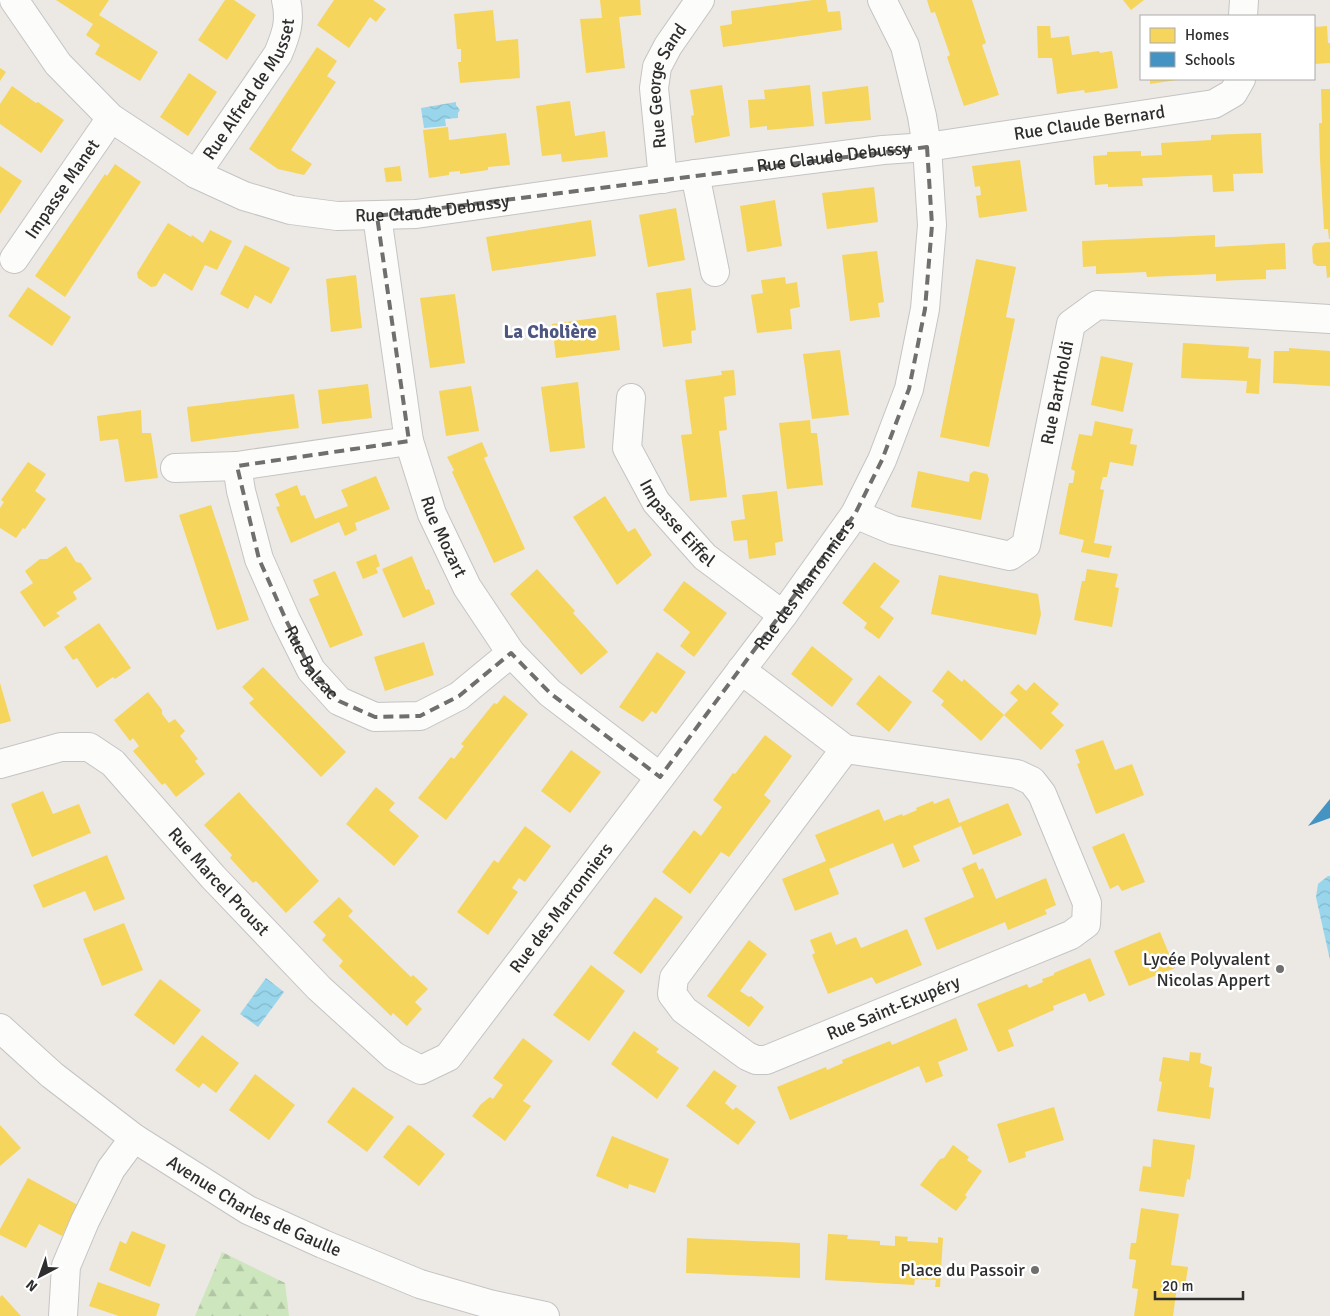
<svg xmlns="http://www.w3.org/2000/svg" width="1330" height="1316" viewBox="0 0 1330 1316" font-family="Signika,sans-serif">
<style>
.forest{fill:url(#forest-firs)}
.water{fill:url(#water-waves)}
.homes{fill:#f6d55c}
.schools{fill:#4393c3}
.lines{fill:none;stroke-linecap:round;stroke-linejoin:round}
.minor-casing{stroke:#c5c4c5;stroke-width:30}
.minor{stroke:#fcfcfb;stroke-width:28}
.marked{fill:none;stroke:#706f6e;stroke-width:4;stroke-dasharray:10 6;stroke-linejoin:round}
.poi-dot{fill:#706f6e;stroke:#fff;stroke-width:2}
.labels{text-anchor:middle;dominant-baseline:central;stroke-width:5;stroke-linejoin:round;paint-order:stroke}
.street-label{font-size:18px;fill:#2e2e2e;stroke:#fff}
.poi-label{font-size:18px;fill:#2e2e2e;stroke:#fff;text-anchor:end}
.neighbourhood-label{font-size:19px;font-weight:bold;fill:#4d5680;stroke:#fff}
</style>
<defs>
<pattern id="forest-firs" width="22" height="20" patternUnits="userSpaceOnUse" patternTransform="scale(1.25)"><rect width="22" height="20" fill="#cee6be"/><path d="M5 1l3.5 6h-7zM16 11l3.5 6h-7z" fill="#b1c6a4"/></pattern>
<pattern id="water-waves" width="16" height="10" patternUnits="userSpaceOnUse" patternTransform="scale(1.25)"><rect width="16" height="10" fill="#99d6ec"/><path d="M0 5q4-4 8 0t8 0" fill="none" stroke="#84b8cb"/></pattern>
</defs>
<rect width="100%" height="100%" fill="#ece8e4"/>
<!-- forest -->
<path class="forest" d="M222,1252L285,1283L289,1316H195Z"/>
<!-- water -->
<path class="water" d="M456,102V105L460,110L458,113V118L445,119L446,126L424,128L421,108Z
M1328,876H1330V960L1316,897L1318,884Z
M266,978L284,992L258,1027L240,1014Z"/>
<!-- homes -->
<path class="homes" d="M56,0H109L99,15L158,52L140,81L95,54L100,45L86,35L93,24Z
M225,0H234L256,15L227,60L198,40Z
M334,0H373L386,9L376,22L370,17L349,48L317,25Z
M600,0H640L641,15L619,17L625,68L586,73L580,19L602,18Z
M813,0H826L828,12L840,11L842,30L723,47L720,26L732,24L731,11Z
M927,0H972L986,43L982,45L999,95L964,106L947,57L950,55L935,12L931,13Z
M1123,0H1144L1131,10Z
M493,10L496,41L518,39L520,78L460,83L458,62H461V49H457L454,14Z
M1037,26H1050L1051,38L1069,36L1072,55L1099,51L1100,53L1112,51L1118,88L1085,93L1084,90L1057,94L1052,58H1038Z
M1327,26L1328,43H1330V63L1314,64V27Z
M317,47L337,61L327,76L336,82L291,150L312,164L304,175L278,169L249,149Z
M0,68L6,72L0,81Z
M189,73L217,92L188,136L160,117Z
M1150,79H1177V80L1150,84Z
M722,85L730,136L695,143L691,116L694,115L690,90Z
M810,85L814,126L767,130V126L750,128L748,100L765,99L764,90Z
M12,86L36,103L38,102L64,120L41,153L0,124V104Z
M868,86L871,120L825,124L822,92Z
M1321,89H1330V239H1329L1328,229H1324L1320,160L1319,123H1322Z
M570,101L575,136L605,131L608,157L562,162L561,154L542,156L536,106Z
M448,127L449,140L506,133L510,165L488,167V170L460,174V171L449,172V175L429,178L423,130Z
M1261,133L1263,173L1233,174L1234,191L1213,192L1212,175L1142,178L1143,186L1108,187V184L1095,185L1093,156L1107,155V152L1141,151V156L1162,155L1161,143L1211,140V135Z
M1020,160L1027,211L979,218L976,196L981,195L980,186L975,187L972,166Z
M115,164L141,182L65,297L35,276L105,174L107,176Z
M0,166L22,181L0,214Z
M400,166L402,181L386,182L384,168Z
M874,187L878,222L827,229L822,193Z
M775,200L782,246L747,252L740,206Z
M676,208L685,260L648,267L639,215Z
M591,220L596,256L492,271L486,237Z
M168,223L191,237L192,235L203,243L210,230L232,241L217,270L205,265L192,291L164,273L156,286L151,287L138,278L137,273Z
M1215,235V247L1285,243L1286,269L1266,270V279L1216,281V274L1147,277L1146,272L1096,274V266L1083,267L1082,241Z
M1330,242V277L1327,278L1326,266H1317L1313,263L1312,247L1315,243Z
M245,245L290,268L271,304L255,295L248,309L220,294Z
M877,251L884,302L878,303L880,317L850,321L842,255Z
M976,259L1016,267L1006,317L1015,319L989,447L940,437Z
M356,275L362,328L331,332L326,279Z
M785,277L786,284L797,282L800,307L790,309L792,329L757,333L751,295L763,293L761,280Z
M28,287L71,317L52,346L8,316Z
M691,288L696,330L691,331L692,343L663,347L656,293Z
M455,294L465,363L430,368L420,298Z
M616,315L620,350L556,358L552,324Z
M1183,343L1249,347L1248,358L1261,359L1259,394L1246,393L1247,381L1181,378Z
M1289,348L1330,351V386L1273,383L1274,351H1289Z
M840,350L849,415L812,419L803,354Z
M1101,356L1133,363L1123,412L1091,405Z
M734,370L736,395L724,397L727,430L719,431L727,497L690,501L681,435L692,434L685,380L722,375L721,371Z
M578,382L585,448L550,452L541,387Z
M368,384L372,418L322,424L318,390Z
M471,386L479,431L446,436L439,391Z
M294,394L299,428L191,442L187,407Z
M141,410L142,433H151L158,478L125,482L118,439L100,441L97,416Z
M810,420L811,433H817L823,485L787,489L779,423Z
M1095,421L1133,429L1130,444L1137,445L1133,466L1110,462L1107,477H1103L1100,489L1104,490L1094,543L1112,546L1109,558L1081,552L1084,540L1059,534L1069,483H1073L1075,471L1071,469L1079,434L1092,436Z
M482,442L488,456L484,458L525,549L494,563L452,472L454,470L447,457Z
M28,462L46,474L35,491L46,499L25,529L23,528L16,538L0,528V508L4,502L1,500Z
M918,471L969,482L970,474L974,471L987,474L989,479L981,520L911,507Z
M376,476L390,509L355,523L357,530L345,536L339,522L291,543L276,507L280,506L275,494L297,485L301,496L305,495L315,519L348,506L341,490Z
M777,491L783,541L775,543L776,555L749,559L747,540L734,541L731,521L745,519L742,495Z
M605,496L628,532L635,528L652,555L617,585L573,517Z
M211,505L249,620L217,630L179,515Z
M66,546L76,562L81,563L92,579L73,592L77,599L56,613L60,616L44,627L20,592L33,583L25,571L40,559H47Z
M376,554L380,566L376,568L378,573L363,579L356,562Z
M412,556L426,590L429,589L435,604L403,618L382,569Z
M874,562L900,581L880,607L894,618L879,639L864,628L867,623L842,603Z
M537,569L575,611L573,613L608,652L581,675L510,594Z
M1087,569L1118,574L1115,587L1119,588L1112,627L1074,620L1082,581H1085Z
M335,571L363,635L330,648L309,599L319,595L313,580Z
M939,575L1038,594L1041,614L1036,635L931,614Z
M684,581L727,613L694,657L680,646L690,632L663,610Z
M99,623L131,668L115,679L113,677L97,688L77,658L73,660L64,647Z
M424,642L434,675L385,691L374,657Z
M812,646L853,679L832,707L791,674Z
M657,652L686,672L656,714L652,711L643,722L619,707Z
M263,667L346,752L321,777L249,703L254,699L242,687Z
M948,670L962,682L964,679L1004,715L1018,700L1010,693L1018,684L1026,691L1034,682L1059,704L1051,713L1064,725L1041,750L1004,715L981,741L941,705L944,701L932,691Z
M879,675L912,702L889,732L856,704Z
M0,683L11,721L0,724Z
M148,692L162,710V714L169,723L175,719L185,731L180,736L198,759L195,761L205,774L176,797L165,783L162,785L133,751L139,746L133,738L130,741L114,720Z
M504,695L528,714L446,820L418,798L451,757L454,759L464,746L461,744L494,703L497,704Z
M765,735L792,756L764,795L771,801L729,857L721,852L690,894L662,872L694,830L701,836L722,807L713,800L733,773L735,774Z
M1103,740L1115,770L1132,764L1144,795L1096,814L1077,764L1080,763L1075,750Z
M571,750L601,772L570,813L541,791Z
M376,787L395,803L389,810L419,836L394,866L346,824Z
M43,791L53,814L79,804L91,833L32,857L11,804Z
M239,792L319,881L286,913L256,881L253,883L230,858L232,855L204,825Z
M949,798L959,823L1008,803L1022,835L973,855L961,826L913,846L920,861L903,868L893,843L829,869L839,894L795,911L782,879L826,861L815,835L879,809L884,821L902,814L903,816L917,810L916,808L933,801L934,804Z
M525,826L551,846L525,882L519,878L512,888L518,892L488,935L457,912L494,860L498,863Z
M1124,833L1145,882L1122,891L1118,885L1110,889L1092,847Z
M107,855L125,899L94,911L85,891L43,908L33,885Z
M976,862L979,870L983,868L996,899L1046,878L1056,905L1045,910L1047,914L1008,930L1005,922L937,950L924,918L974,897L962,868Z
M339,897L353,911L348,916L411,977L413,975L428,989L415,1002L422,1009L407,1026L393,1013L391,1016L339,966L343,961L322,940L326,935L313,922Z
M655,897L683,917L641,974L613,953Z
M124,923L143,970L102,986L83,939Z
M907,929L922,965L876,984L872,977L828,994L812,955L815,953L810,940L831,932L836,945L856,937L861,948Z
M1160,932L1175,968L1129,986L1114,951Z
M749,940L767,954L740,991L749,997L751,996L764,1007L749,1027L707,996Z
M1090,958L1105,995L1089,1002L1085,993L1053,1006L1054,1010L1008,1030L1014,1046L998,1052L977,1004L1027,984L1029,988L1043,982L1042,979L1054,975V973Z
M591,965L625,991L589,1041L553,1015Z
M160,979L201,1010L174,1045L134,1015Z
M956,1018L968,1050L938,1062L943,1076L926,1083L919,1066L790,1120L777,1087L826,1067L827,1070L843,1063L842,1060L890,1041L892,1045Z
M634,1031L659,1049L656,1052L679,1068L657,1099L611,1064Z
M202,1035L239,1063L216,1093L203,1083L199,1088L175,1070Z
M523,1038L553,1061L523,1101L531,1106L505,1141L472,1116L481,1104L490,1097L493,1099L503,1085L493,1078Z
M1190,1052L1201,1053L1200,1063L1212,1067L1209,1087L1214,1088L1210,1119L1157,1111L1162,1082L1159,1081L1163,1057L1189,1061Z
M714,1070L737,1086L725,1103L733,1110L736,1107L756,1122L738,1145L686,1106Z
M255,1074L295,1105L269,1140L229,1110Z
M353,1087L394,1117L367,1152L327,1122Z
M1054,1107L1064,1140L1025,1152L1026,1157L1009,1163L997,1124Z
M0,1125L21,1148L0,1166Z
M408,1125L411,1126L445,1154L419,1186L383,1157Z
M612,1136L669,1159L655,1193L629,1184L628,1189L596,1176Z
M1153,1139L1195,1145L1190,1180L1187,1179L1184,1197L1139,1191L1143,1166L1151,1167Z
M953,1145L969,1157L967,1160L982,1171L965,1195L967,1197L956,1211L920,1185L940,1159L944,1158Z
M28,1178L78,1205L62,1236L39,1224L26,1248L0,1235V1229Z
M1141,1208L1179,1214L1171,1265L1188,1267L1185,1287L1177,1286L1173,1316H1134L1138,1289L1132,1288L1136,1260L1129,1259L1131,1243H1136Z
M132,1231L166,1245L150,1287L109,1270L120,1241L126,1244Z
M828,1234L848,1235L847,1239L880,1241V1245L895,1246V1236L908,1237L907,1241L938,1243V1237L943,1238L940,1287H935L936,1280L915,1279L914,1285L825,1280Z
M687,1238L800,1243V1278L686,1273Z
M98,1282L160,1304L156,1316H119L89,1306Z
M2,1295L21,1316H0V1297Z"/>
<!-- schools -->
<path class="schools" d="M1330,799V818L1308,826Z"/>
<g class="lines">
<!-- minor casing -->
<g class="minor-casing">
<g id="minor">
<path id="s1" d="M14,0L58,64L111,118L196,174L244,196L291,210L337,216L416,214L695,174L883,150L927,147L1214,104L1233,93L1241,79"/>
<path d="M1243,16L1244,0"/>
<path id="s2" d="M196,174L278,54C286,35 291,21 286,0"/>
<path d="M695,174L715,272"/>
<path id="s3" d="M663,179L654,88L657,67L668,46L700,0"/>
<path id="s4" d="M377,216L409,441L432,514L467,587L511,653L550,693L660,777"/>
<path id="s5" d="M14,259L111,118"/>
<path id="s6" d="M631,398L627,448L656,502L705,557L783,615"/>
<path id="s7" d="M409,441L237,466L241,491L259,559L286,620L311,670L339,701L375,717L420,716L459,696L511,653"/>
<path d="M175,468L237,466"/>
<path id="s8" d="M855,514L893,530L1010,556L1026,545L1071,324L1097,305L1330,319"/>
<path id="s9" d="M741,670L845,749L674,978L672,994L684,1010L747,1056L756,1060H766L1071,935L1086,924L1087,903L1042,794L1032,781L1017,774L845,749"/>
<path id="s10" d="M0,764L61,747H89L113,763L213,877L319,988L394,1056L421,1070L448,1057L783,615L855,514L882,460L909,389L925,309L932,225L927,147L922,116L905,46L882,0"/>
<path id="s11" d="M0,1028L52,1075L134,1138L248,1210L323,1244L420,1284L489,1304L545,1316"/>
<path d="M63,1316L66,1266L85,1221L111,1169L134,1138"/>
</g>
</g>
<!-- minor -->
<use href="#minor" class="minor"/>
</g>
<!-- marked area -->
<path class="marked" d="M927,147L932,225L925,309L909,389L882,460L855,514L660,777L550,693L511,653L459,696L420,716L375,717L339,701L311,670L286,620L259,559L237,466L409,441L377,216Z"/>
<!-- markers -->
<g class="poi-dot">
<circle cx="1280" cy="969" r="5"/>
<circle cx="1035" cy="1270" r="5"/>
</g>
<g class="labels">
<!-- street labels -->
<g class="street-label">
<text stroke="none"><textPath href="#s2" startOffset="101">Rue Alfred de Musset</textPath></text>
<text stroke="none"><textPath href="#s3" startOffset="96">Rue George Sand</textPath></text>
<text stroke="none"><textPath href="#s1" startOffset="1162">Rue Claude Bernard</textPath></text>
<text stroke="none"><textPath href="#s1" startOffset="904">Rue Claude Debussy</textPath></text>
<text stroke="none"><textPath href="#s5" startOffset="85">Impasse Manet</textPath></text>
<text stroke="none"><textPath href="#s1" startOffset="499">Rue Claude Debussy</textPath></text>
<text stroke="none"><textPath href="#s8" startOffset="336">Rue Bartholdi</textPath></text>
<text stroke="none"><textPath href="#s6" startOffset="141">Impasse Eiffel</textPath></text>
<text stroke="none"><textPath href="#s4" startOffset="329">Rue Mozart</textPath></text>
<text stroke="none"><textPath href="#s10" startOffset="1179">Rue des Marronniers</textPath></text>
<text stroke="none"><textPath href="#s7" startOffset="386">Rue Balzac</textPath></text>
<text stroke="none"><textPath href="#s10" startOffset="279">Rue Marcel Proust</textPath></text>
<text stroke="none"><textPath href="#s10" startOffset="774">Rue des Marronniers</textPath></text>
<text stroke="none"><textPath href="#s9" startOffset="688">Rue Saint-Exupéry</textPath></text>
<text stroke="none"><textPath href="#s11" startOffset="312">Avenue Charles de Gaulle</textPath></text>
</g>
<!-- poi labels -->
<g class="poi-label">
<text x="1270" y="959">Lycée Polyvalent<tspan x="1270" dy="21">Nicolas Appert</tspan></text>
<text x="1025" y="1270">Place du Passoir</text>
</g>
<!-- neighbourhood labels -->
<g class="neighbourhood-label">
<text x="550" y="332">La Cholière</text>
</g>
</g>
<!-- legend -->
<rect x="1140" y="15" width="175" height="65" fill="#ffffff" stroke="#ababab"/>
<rect x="1150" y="28" width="25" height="15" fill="#f6d55c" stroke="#ababab"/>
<text x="1185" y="40" font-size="15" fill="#2e2e2e">Homes</text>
<rect x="1150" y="52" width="25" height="15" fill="#4393c3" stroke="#ababab"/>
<text x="1185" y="65" font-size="15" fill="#2e2e2e">Schools</text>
<!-- north arrow -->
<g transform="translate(40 1276) rotate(221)" stroke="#ffffff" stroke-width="4" paint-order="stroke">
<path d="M0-4L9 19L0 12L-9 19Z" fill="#2e2e2e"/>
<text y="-8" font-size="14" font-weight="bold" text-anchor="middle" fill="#2e2e2e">N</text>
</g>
<!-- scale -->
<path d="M1155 1291v8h88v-8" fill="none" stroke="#2e2e2e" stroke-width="2.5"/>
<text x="1162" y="1291" font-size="15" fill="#2e2e2e" stroke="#ffffff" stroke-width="4" paint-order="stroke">20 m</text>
</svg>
